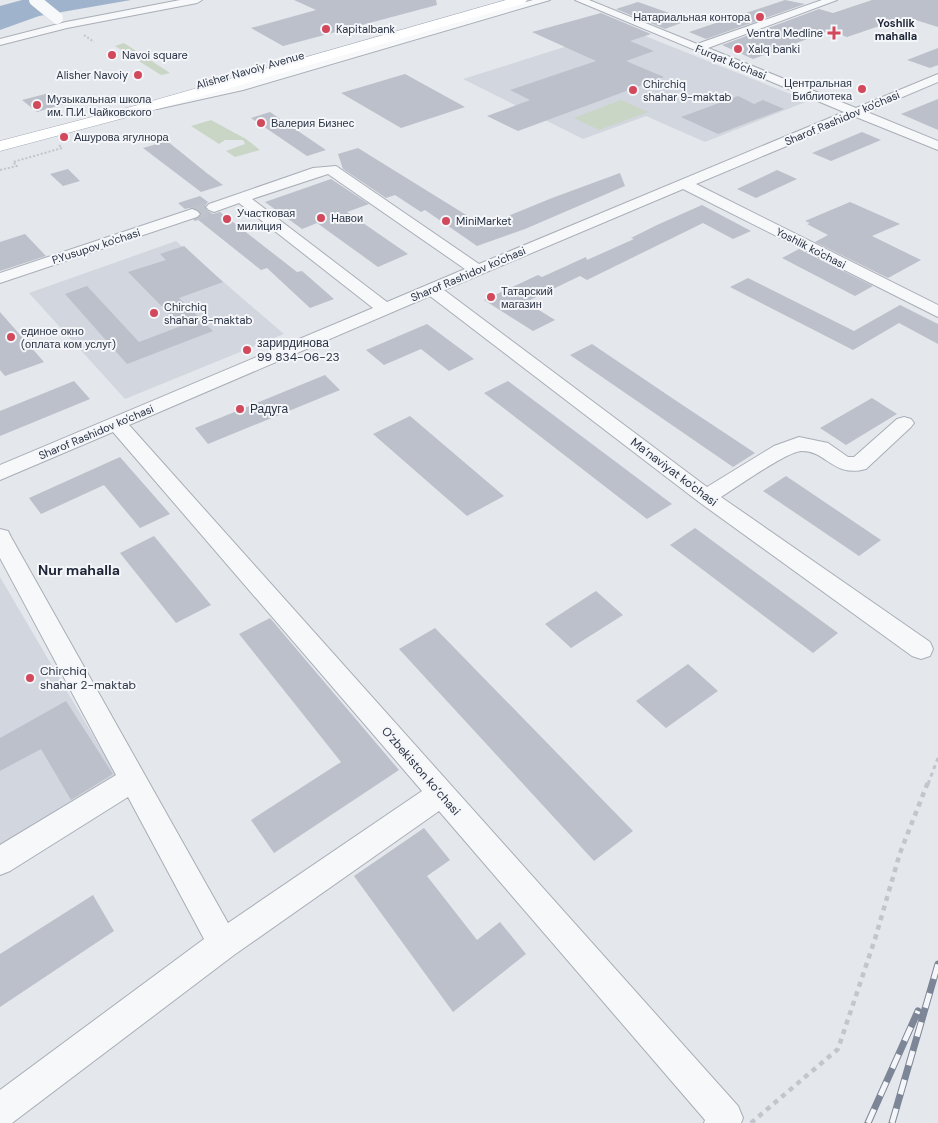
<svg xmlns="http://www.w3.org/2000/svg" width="938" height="1123" viewBox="0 0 938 1123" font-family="'DM Sans',sans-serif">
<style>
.built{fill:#d2d6de}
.green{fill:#c9d6c5}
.water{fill:#9fb4cc}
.building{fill:#bbc0ca}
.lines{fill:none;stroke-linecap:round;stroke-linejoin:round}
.minor-tunnel{stroke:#bfc3cb;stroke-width:15;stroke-dasharray:15 8;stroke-linecap:butt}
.minor-casing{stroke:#a9aeb7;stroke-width:2}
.major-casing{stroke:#a3abb8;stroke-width:1}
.path-far2{stroke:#c2c5cb;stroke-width:2;stroke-dasharray:2 2;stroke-linecap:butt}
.path-far1{stroke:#c2c5cb;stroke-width:3;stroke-dasharray:4 4;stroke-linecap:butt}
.path{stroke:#c2c5cb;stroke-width:4.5;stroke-dasharray:5 5;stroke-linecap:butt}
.minor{fill:#f7f8fa;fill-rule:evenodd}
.major{fill:#fff;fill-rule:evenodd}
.rail-casing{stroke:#7d8696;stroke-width:7}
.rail{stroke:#f4f6f9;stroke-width:5;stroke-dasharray:15;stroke-linecap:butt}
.minor-bridge-casing{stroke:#a9aeb7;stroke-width:12;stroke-linecap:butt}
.minor-bridge{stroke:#f7f8fa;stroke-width:12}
.poi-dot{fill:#d1495b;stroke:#f4f6f9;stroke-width:2}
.labels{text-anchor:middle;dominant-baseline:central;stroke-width:4;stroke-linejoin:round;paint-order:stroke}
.far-poi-label{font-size:11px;fill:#2b3445;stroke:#f4f6f9;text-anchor:start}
.far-neighbourhood-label{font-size:11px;font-weight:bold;fill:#1d2536;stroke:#f4f6f9}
.far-street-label{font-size:11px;fill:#2b3445;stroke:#f4f6f9}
.poi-label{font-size:12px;fill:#2b3445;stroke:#f4f6f9;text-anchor:start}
.street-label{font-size:12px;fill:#2b3445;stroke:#f4f6f9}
.neighbourhood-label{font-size:14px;font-weight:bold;fill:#1d2536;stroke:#f4f6f9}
</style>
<rect width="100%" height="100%" fill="#e4e7ec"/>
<!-- built -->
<path class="built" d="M625,28L808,101L705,142L646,116L583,139L463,79Z
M176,241L284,334L125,399L29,293Z
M0,577L119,780L0,852Z"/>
<!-- green -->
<path class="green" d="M124,43L170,73L161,75L115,46Z
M621,100L648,112L599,130L574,118Z
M211,120L246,139L260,150L235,157L226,151L245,144L243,140H225L219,144L191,126Z"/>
<!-- water -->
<path class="water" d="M22,0H131L39,16L0,30V6Z"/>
<!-- building -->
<path class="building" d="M294,0H436L437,5L283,46L251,28L316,10Z
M785,0L805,4L706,39L689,32Z
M872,0H938V27L906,17L847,37L829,31L753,59L722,45L819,9L833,13Z
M638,2L689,20L665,29L616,9Z
M601,13L651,34L630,41L654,51L626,61L664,77L518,131L487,116L530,100L510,90L596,61L532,32Z
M938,48V65L930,68L907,60Z
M405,74L465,107L401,128L341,93Z
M49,93L64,104L37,112L22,100Z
M738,96L754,104L763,100L784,109L718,134L681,117Z
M938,99V130L901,114Z
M270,112L326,150L307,156L251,118Z
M862,132L881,140L831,161L812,153Z
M167,141L208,174L223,185L201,192L143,148Z
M358,148L484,226L552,198L620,173L625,186L525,229L477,246L425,210L421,212L395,195L386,198L343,169L338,154Z
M68,169L80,181L63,186L50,174Z
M777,170L797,179L756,198L737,189Z
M331,179L369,204L347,212L408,254L378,267L317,223L302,229L265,202Z
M200,196L208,202L204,207L208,211L213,214L220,212L297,272L302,271L334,299L310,308L267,268L261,270L197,219L202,214L198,210L193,207L185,209L178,203Z
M850,202L900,224L872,236L921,260L888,278L815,242L828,235L807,224L810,223L805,221Z
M702,205L751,231L733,239L703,223L587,280L580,276L526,302L555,320L533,331L484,300L538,275L542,277L586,257L587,260L634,239L631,238L657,225Z
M25,234L46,256L0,271V242Z
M184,246L223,282L179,298L213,331L127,364L65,294L87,286L139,342L181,326L128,272L166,260L160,254Z
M799,249L873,286L855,296L782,258Z
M748,278L854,331L900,305L938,324V344L899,323L853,350L730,287Z
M0,312L44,362L5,376L0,370Z
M427,324L474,359L449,371L421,349L384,365L366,350Z
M592,344L678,402L755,453L733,467L570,355Z
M325,375L340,390L208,444L195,428Z
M74,381L90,399L0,436V411Z
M508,381L672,504L647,519L484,393Z
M872,398L897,414L846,445L820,428Z
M410,416L504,496L467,516L373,434Z
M120,457L170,514L140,528L104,485L41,514L29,498Z
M786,476L881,540L859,556L763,491Z
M695,528L838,633L813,653L670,545Z
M154,536L211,605L176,623L120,553Z
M596,591L623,615L571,648L545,624Z
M270,618L399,770L274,853L251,820L341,762L239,634Z
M435,628L633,831L594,861L399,649Z
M688,664L718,691L666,728L636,701Z
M66,701L113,774L71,800L41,749L0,771V738Z
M424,828L450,860L427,876L477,940L500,922L526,954L453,1012L354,876Z
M93,895L114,931L0,1007V954Z"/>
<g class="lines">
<!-- minor-tunnel -->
<path class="minor-tunnel" d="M192,214L214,207"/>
<!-- minor casing -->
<g class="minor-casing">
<path id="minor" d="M180,0H202L197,3L67,28L0,45V39L66,22Z
M533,0H550L243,90L157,109L151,105L157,101L237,84Z
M575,0H589L697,44L822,0H837L708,48L856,108L938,74V82L867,112L938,141V150L856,117L696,184L938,305V317L683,189L444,290L707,487L774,446L799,437L828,443L848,457H854L897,419L904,417L911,419L914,423L911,427L866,469C833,478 827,451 802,451C787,451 736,488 721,497L930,642L933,649L930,656L921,659L912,656L699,502L430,296L129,425L738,1106L743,1118L741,1123H704L705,1120L439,811L234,955L12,1123H0V1090L204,939L128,797L10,871L0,875V845L116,775L0,558V529L8,531L11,537L228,923L422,791L113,432L0,480V465L373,308L239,203L214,212L209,210L206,207L209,204L313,168L336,166L479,264L844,112ZM328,174L465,269L387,302L252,199Z
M192,209L197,211L200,214L197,217L0,283V273Z"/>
</g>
<!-- major casing -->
<g class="major-casing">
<path id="major" d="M506,0H527L525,3L150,111L0,151V141L138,105Z"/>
</g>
<!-- path-far2 -->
<path class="path-far2" d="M84,35L94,42
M0,170L17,166L13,162L62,148L59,145"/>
<!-- path-far1 -->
<path class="path-far1" d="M928,784L938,758"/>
<!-- path -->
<path class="path" d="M751,1123L838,1049L875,939L900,853L928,782"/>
<!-- minor -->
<use href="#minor" class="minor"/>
<!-- major -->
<use href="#major" class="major"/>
<!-- rail casing -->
<g class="rail-casing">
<path id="rail" d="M868,1123L918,1011
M892,1123L938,964"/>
</g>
<!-- rail -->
<use href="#rail" class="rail"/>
<!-- minor-bridge casing -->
<g class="minor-bridge-casing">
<path id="minor-bridge" d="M35,0L57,18"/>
</g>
<!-- minor-bridge -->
<use href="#minor-bridge" class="minor-bridge"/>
</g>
<!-- markers -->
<g class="poi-dot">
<circle cx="760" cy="17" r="5"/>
<circle cx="326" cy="29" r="5"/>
<path d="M831.5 25.5h5v5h5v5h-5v5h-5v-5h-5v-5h5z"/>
<circle cx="738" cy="49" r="5"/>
<circle cx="112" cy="55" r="5"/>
<circle cx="138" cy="75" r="5"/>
<circle cx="862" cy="89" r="5"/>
<circle cx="633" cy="90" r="5"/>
<circle cx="37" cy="105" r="5"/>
<circle cx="261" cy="123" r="5"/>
<circle cx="64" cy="137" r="5"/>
<circle cx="321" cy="218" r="5"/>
<circle cx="227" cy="219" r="5"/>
<circle cx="446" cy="221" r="5"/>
<circle cx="491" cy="297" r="5"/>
<circle cx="154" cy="313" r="5"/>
<circle cx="11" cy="337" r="5"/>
<circle cx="247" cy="350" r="5"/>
<circle cx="240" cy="409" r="5"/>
<circle cx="30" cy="678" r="5"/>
</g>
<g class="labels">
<!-- far-poi labels -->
<g class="far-poi-label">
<text x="750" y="17" text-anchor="end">Натариальная контора</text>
<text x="336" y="29">Kapitalbank</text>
<text x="823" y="33" text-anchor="end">Ventra Medline</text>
<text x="748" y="49">Xalq banki</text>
<text x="122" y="55">Navoi square</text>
<text x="128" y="75" text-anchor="end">Alisher Navoiy</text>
<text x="852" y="83" text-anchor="end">Центральная<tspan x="852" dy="13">Библиотека</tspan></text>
<text x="643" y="84">Chirchiq<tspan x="643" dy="13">shahar 9-maktab</tspan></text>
<text x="47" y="99">Музыкальная школа<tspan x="47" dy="13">им. П.И. Чайковского</tspan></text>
<text x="271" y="123">Валерия Бизнес</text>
<text x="74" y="137">Ашурова ягулнора</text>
<text x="237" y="213">Участковая<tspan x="237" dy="13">милиция</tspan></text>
<text x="331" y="218">Навои</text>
<text x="456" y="221">MiniMarket</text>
<text x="501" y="291">Татарский<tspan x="501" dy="13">магазин</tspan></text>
<text x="164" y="307">Chirchiq<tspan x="164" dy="13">shahar 8-maktab</tspan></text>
<text x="21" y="331">единое окно<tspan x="21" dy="13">(оплата ком услуг)</tspan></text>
</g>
<!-- far-neighbourhood labels -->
<g class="far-neighbourhood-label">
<text x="896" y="23">Yoshlik<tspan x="896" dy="13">mahalla</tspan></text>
</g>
<!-- far-street labels -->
<g class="far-street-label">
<text transform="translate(731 62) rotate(22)">Furqat ko'chasi</text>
<text transform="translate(250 70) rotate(-16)">Alisher Navoiy Avenue</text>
<text transform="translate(842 118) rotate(-23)">Sharof Rashidov ko'chasi</text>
<text transform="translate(96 246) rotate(-18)">P.Yusupov ko'chasi</text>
<text transform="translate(811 248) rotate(27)">Yoshlik ko'chasi</text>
<text transform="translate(468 274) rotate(-23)">Sharof Rashidov ko'chasi</text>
<text transform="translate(96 432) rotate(-23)">Sharof Rashidov ko'chasi</text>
</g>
<!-- poi labels -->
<g class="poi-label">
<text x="257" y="343">зарирдинова<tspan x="257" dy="14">99 834-06-23</tspan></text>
<text x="250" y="409">Радуга</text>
<text x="40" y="671">Chirchiq<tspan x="40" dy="14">shahar 2-maktab</tspan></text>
</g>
<!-- street labels -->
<g class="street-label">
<text transform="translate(674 472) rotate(37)">Ma’naviyat ko'chasi</text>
<text transform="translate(421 771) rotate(49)">O‘zbekiston ko‘chasi</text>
</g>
<!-- neighbourhood labels -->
<g class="neighbourhood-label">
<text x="79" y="570">Nur mahalla</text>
</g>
</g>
</svg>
